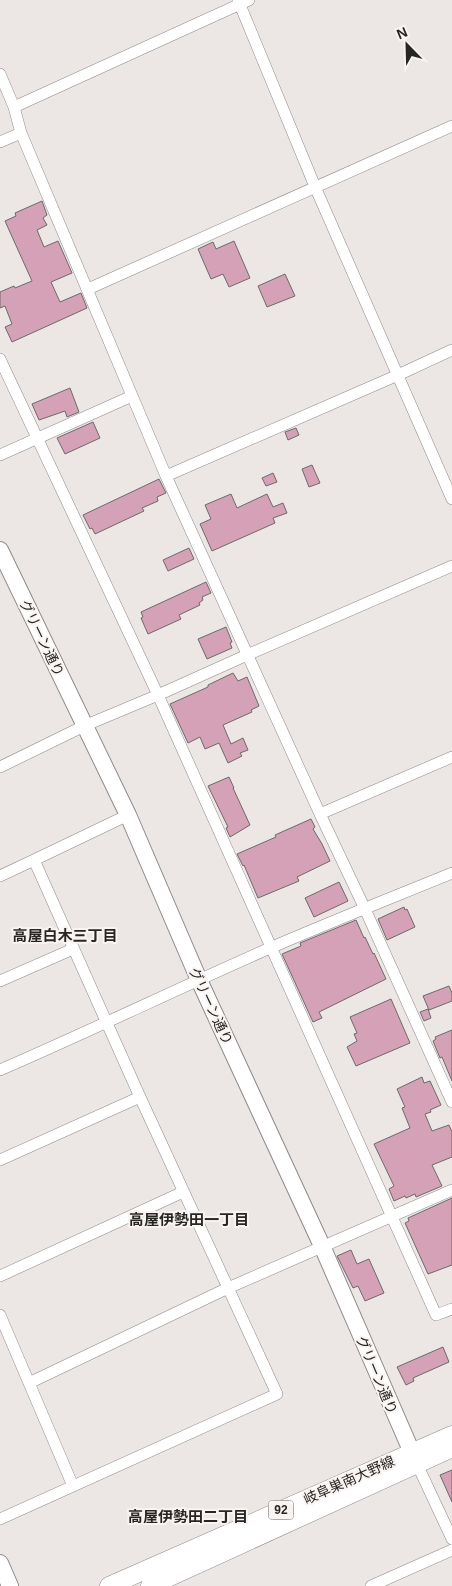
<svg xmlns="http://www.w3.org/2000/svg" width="452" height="1586" viewBox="0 0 452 1586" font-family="Helvetica,'Noto Sans JP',sans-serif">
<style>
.building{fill:#d4a1b7;stroke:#6d696b}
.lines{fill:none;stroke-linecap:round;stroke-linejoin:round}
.street-casing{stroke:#8e8a88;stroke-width:12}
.secondary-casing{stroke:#8e8a88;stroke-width:18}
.primary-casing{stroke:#8e8a88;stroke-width:19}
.street{stroke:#fff;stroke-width:11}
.secondary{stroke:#fff;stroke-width:16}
.primary{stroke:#fff;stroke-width:18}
.labels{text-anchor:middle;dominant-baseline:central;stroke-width:4;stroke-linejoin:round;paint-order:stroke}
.shield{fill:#f9f4f1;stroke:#676462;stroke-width:1}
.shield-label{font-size:12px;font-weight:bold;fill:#282625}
.street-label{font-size:14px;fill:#282625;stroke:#f9f4f1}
.neighbourhood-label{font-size:15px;font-weight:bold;fill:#282625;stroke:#f9f4f1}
</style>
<rect width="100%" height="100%" fill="#ece7e4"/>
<!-- building -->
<path class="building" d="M42,201L47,215L43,218L47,225L37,230L44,247L58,241L72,273L51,282L60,302L81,293L87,308L12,342L5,327L12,324L5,306L0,308V292L14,286L15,288L32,281L5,221L16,216L15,213Z
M234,241L250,278L229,287L223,274L211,279L198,249L213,242L216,249Z
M285,274L295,296L267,307L258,286Z
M70,388L79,412L67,417L65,411L39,420L32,404Z
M93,422L100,438L65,454L57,438Z
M296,428L299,435L288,440L285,432Z
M312,465L320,483L309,487L302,469Z
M273,473L277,482L266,486L262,478Z
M159,479L166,493L157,497L158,501L142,508L144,511L95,534L92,528L90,529L83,515Z
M231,494L237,508L267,494L273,507L283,503L287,513L273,518L275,523L212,551L200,524L211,519L205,505Z
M189,548L194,559L168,571L163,560Z
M206,582L211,593L202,597L203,600L199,603L200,605L179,615L181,619L148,634L141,618L143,617L141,612Z
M226,627L232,642L230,643L232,648L207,659L198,639Z
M233,673L238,681L247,677L259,706L251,710L252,712L223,725L231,744L243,738L248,750L240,753L242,756L228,763L219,743L205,749L200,737L188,743L170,704L208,687V685Z
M229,777L234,788H233L250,825L230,837L226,828L228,827L208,786Z
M311,819L315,827L313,829L322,844L330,861L297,877L299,881L258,898L244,865L243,866L237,854L276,837L275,835Z
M339,882L348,901L314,917L305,898Z
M404,907L405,910L407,909L415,927L387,940L378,919Z
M356,920L364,938L365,937L373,954L374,953L386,979L319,1012L322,1018L313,1022L282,954L301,946L300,943Z
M449,986L452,993V1001L429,1010L423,996Z
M391,999L410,1043L356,1066L347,1047L357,1041L354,1034L357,1033L350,1017Z
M428,1009L431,1018L424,1021L420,1012Z
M452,1030V1081L442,1057L440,1058L433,1041L436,1039L435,1037Z
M422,1077L424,1083L430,1081L441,1105L430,1110L431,1112L425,1114L432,1131L449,1125L452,1132V1157L432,1165L442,1186L416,1197L415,1194L406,1198L405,1196L394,1201L389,1189L394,1186L374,1144L410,1128L402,1108L405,1107L397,1089Z
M452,1198V1265L428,1274L405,1223L409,1221L408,1218Z
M351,1250L357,1264L369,1259L384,1293L365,1301L358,1286L353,1288L337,1256Z
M443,1347L449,1362L413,1378L414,1381L406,1385L397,1367Z
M452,1470V1502L440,1475Z"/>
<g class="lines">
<!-- street casing -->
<g class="street-casing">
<path id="street" d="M238,0L316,189L452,499
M0,74L14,107L21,133L166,476L320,814L365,909L452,1102
M14,107L249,0
M0,142L21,133
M88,289L452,126
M0,359L158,695L436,1315L452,1309
M0,455L132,396
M166,476L398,375L452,350
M0,767L84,726L158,695L247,655L452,566
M320,814L452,757
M34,860L128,815
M0,876L34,860L140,1097L277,1394L0,1519
M0,981L73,949
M0,1070C90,1031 179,988 270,948C330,922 391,898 452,873
M0,1160L140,1097
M0,1276L183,1192
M0,1315L73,1486
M29,1383L228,1288L452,1190
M417,1464L452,1539
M371,1586L452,1550"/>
</g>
<!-- secondary casing -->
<g class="secondary-casing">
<path id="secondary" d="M0,550L128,815L199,980L322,1246L417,1464
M0,1563L10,1586"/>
</g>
<!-- primary casing -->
<g class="primary-casing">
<path id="primary" d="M109,1586L452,1435
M150,1586L452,1448"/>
</g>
<!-- street -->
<use href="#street" class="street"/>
<!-- secondary -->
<use href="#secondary" class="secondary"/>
<!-- primary -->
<use href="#primary" class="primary"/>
</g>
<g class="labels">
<!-- shield labels -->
<rect class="shield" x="268.5" y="1500.5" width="25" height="19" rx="4"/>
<g class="shield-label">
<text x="281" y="1510">92</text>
</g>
<!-- street labels -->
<g class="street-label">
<text transform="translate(42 638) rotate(64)">グリーン通り</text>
<text transform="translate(211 1006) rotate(65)">グリーン通り</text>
<text transform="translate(377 1375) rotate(67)">グリーン通り</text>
<text transform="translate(349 1480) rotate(-24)">岐阜巣南大野線</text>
</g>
<!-- neighbourhood labels -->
<g class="neighbourhood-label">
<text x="65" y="935">高屋白木三丁目</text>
<text x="189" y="1219">高屋伊勢田一丁目</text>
<text x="188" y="1516">高屋伊勢田二丁目</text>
</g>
</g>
<!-- north arrow -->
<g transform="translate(407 45) rotate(337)" stroke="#f9f4f1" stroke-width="4" paint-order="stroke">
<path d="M0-4L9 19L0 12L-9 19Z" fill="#282625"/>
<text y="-8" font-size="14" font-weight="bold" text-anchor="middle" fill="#282625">N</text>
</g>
</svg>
